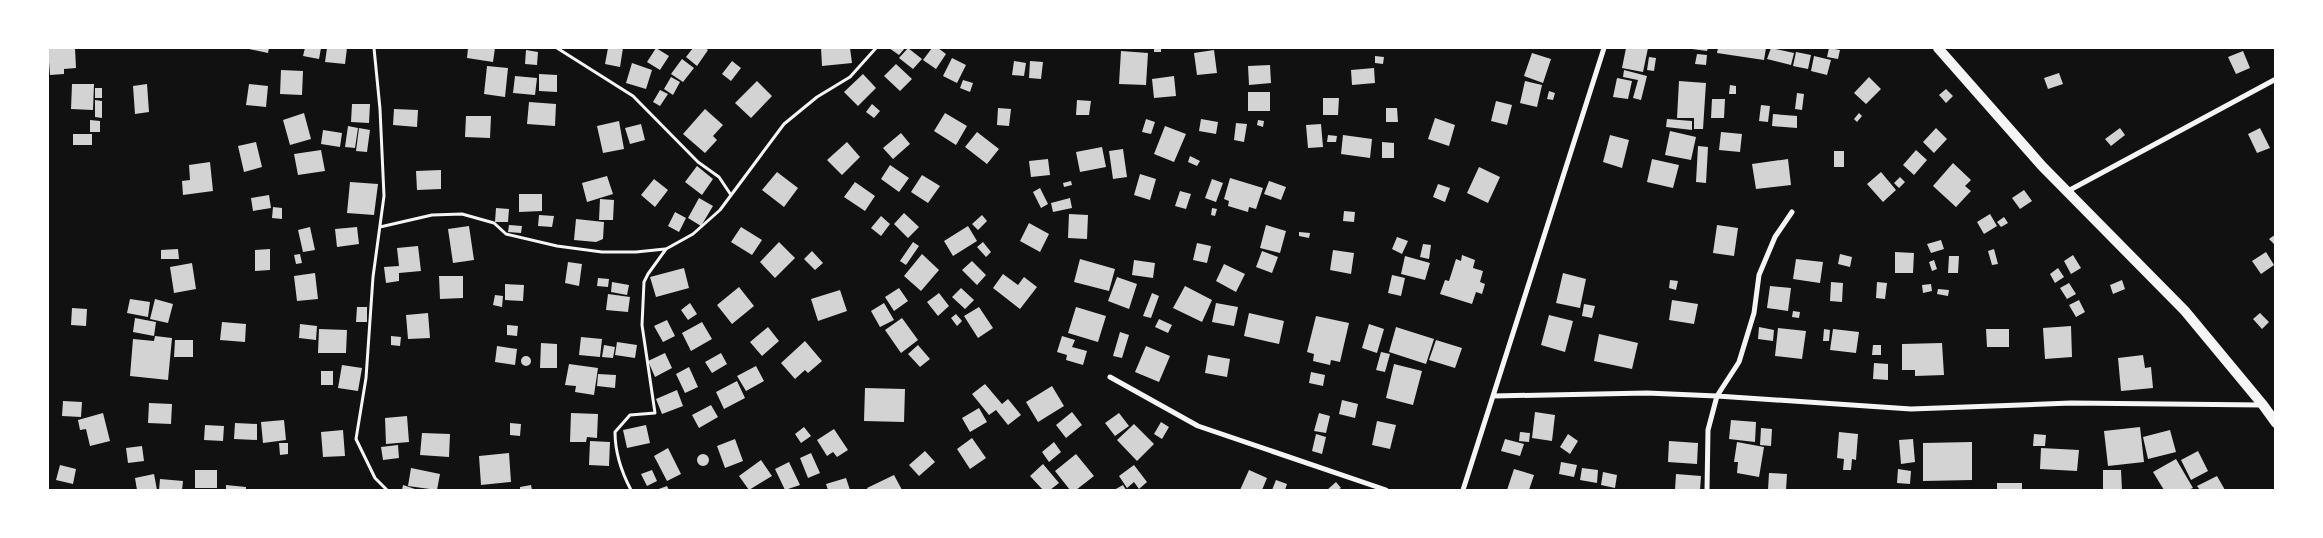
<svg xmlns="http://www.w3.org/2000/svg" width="2323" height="538" viewBox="0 0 2323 538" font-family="'Exo 2',sans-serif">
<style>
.building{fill:#d3d3d3}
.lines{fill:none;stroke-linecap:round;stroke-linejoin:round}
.path{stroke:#f5f5f5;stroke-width:3}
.minor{stroke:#f5f5f5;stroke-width:5}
.secondary{stroke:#f5f5f5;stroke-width:10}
</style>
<rect width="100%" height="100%" fill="#111"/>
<!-- building -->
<path class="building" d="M48,48H75L76,68L64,69V74L50,75Z
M249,48H269L268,53L249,49Z
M305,48H321L319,59L303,56Z
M327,48H347L345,64L325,62Z
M468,48H495L493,62L467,58Z
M608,48H623L620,67L605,64Z
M656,48L669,56L660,70L647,62Z
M693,48H705L708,50L697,66L686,57Z
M821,48H850L852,63L822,66Z
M889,48H905L899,55Z
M908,48L922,59L913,69L899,58Z
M932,48H938L946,54L936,69L923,60Z
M1154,48H1161V52H1154Z
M1626,48H1648L1643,72L1622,68Z
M1692,48H1708L1707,51L1692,49Z
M1718,48H1766L1764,60L1717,53Z
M1771,48L1794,53L1791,65L1767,59Z
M1829,48L1840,50L1838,59L1827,57Z
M526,50L538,52L537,65L525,64Z
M1214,50L1217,73L1197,75L1194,53Z
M1121,51L1148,53L1146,85L1119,84Z
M2243,51L2250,68L2236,74L2228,57Z
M1796,52L1811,55L1808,69L1793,66Z
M1532,53L1551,59L1543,83L1524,76Z
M1697,54L1707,55L1706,65L1695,64Z
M1375,56L1384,57L1383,64L1375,63Z
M1814,56L1831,60L1827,75L1811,71Z
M1649,57L1656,58L1654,71L1647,70Z
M952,58L966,65L957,83L943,76Z
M682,59L694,68L683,82L671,74Z
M732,61L741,68L731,81L722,74Z
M1014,61L1026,63L1024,76L1012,75Z
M1030,61L1043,62L1041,79L1029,78Z
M632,63L652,70L646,89L626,83Z
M896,64L912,79L900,91L884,76Z
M1270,65L1271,83L1249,85L1248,66Z
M487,66L508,68L505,97L484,94Z
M1374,68L1375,83L1352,85L1351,70Z
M281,70L303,71L302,95L280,94Z
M1624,70L1647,76L1641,100L1633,98L1638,80L1623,77Z
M2059,73L2063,84L2048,89L2044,78Z
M539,74L557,75V92L539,91Z
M863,74L876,88L858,106L844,92Z
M515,76L537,78L535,95L513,93Z
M1174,76L1176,96L1154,98L1152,79Z
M671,77L680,82L673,95L664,89Z
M1869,77L1881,89L1866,104L1854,93Z
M1617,78L1632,81L1628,99L1613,97Z
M963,80L973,83L970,92L960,88Z
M757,81L772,96L751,118L735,103Z
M1525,81L1542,85L1537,107L1520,103Z
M1679,81L1706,83L1703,129H1694V118H1677Z
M72,84H94L93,110L71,109Z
M147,84L149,112L135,114L133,86Z
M249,84L268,86L266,107L246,105Z
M1730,85L1736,86V94H1729Z
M95,88H102V98H95Z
M1946,89L1953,96L1946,103L1939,95Z
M660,90L668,94L660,106L653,102Z
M1549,91L1555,93L1553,100L1547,99Z
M1248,92H1270V111H1248Z
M1797,93L1804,94L1802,110L1795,109Z
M1323,98H1339L1338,115H1323Z
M1712,99H1725L1724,118H1711Z
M95,100L102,101V118L95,117Z
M1077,100L1091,101L1089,115H1076Z
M1496,101L1512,105L1507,125L1491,121Z
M529,102L556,104L555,126L527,124Z
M352,104H370L369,123L351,122Z
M872,104L880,111L874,118L866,112Z
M1761,105L1770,106L1768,122L1759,121Z
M998,108L1011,109L1009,126L997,125Z
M1386,108H1397L1398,122H1386Z
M394,109L418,110L417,127L393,125Z
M705,109L723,125L713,136L717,140L705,153L683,134Z
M304,113L311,139L290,145L283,120Z
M945,113L967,126L956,145L934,131Z
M1859,113L1862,116L1857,122L1854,119Z
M1773,114L1797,116V128L1772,126Z
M466,116H491L490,138L465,137Z
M1435,118L1455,125L1449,146L1428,139Z
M1146,119L1155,122L1151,134L1142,132Z
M1201,119L1218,122L1216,134L1199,131Z
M1667,119L1692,121V130L1666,127Z
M90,120L100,121V132H90Z
M1258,120L1264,121L1263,127L1257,125Z
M619,121L624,149L603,153L597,126Z
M1236,123L1247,124L1244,142L1234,140Z
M641,124L645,140L630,144L625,128Z
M1321,124L1323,147L1308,148L1306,125Z
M348,126L358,128L355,148L345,147Z
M1165,126L1186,134L1174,162L1154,154Z
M359,128L370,130L367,152L356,151Z
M1936,128L1947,139L1934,153L1923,142Z
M2120,128L2125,135L2111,146L2105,139Z
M2260,128L2270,148L2257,153L2248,134Z
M323,130L342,133L340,147L321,144Z
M1670,131L1696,137L1691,160L1665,155Z
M977,132L999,149L987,164L965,147Z
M1721,132L1742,134L1740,152L1719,150Z
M901,133L910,144L893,159L883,148Z
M73,134H92V145H73Z
M1328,135L1337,136L1336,142H1327Z
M1343,135L1372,139L1370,158L1341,154Z
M1610,135L1629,140L1622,168L1603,162Z
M256,142L262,167L244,172L238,146Z
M847,142L860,157L842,175L827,160Z
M1382,142L1394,143V158H1382Z
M1698,146L1708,147L1706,183L1696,182Z
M1102,147L1106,167L1080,172L1076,152Z
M1123,149L1127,177L1113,179L1109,151Z
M321,150L325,171L298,175L294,154Z
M1916,150L1927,160L1914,175L1903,165Z
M1834,151H1844V167H1834Z
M1190,156L1200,161L1197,166L1188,162Z
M1048,159L1050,175L1031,177L1029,161Z
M1652,159L1679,165L1673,188L1647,182Z
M1788,159L1791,185L1756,189L1752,164Z
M210,162L213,191L183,195L182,181L190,180L189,165Z
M1953,163L1971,180L1965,186L1971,191L1956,207L1933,186Z
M890,165L909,178L899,192L881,179Z
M697,166L713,179L702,195L685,182Z
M1479,167L1500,177L1488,203L1467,193Z
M441,170V189L417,190L416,171Z
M777,172L798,188L784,207L762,190Z
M1881,172L1896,190L1883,202L1867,184Z
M1140,174L1156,179L1150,200L1134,195Z
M922,175L940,186L928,203L911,192Z
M607,176L613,194L587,202L582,183Z
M1900,177L1905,182L1899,188L1894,183Z
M1230,178L1263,188L1256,209L1249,207L1248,212L1228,206L1229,201L1224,199Z
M654,179L668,190L655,207L641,195Z
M1212,179L1223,183L1216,202L1205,198Z
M1071,181L1072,185L1064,187L1063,183Z
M1269,181L1286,187L1281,200L1264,194Z
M350,182L378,184L374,215L347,213Z
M855,182L875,196L865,211L844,197Z
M1438,184L1450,188L1445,202L1433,197Z
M1040,188L1048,204L1041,208L1033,192Z
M2024,190L2032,201L2020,209L2012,198Z
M1180,191L1191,194L1186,209L1175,206Z
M519,194H542V211L519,212Z
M269,195L271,208L253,211L251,198Z
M699,198L713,206L701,226L688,218Z
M1070,198L1072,208L1053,212L1051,203Z
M600,199L614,200L613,220H599Z
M273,207L282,208V219L272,218Z
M496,208L509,209L508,222H495Z
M1212,208L1217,209L1215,216L1211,215Z
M1344,211L1355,212L1354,222L1343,221Z
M675,212L686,218L679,232L668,226Z
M904,213L919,227L908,238L894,224Z
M1069,214L1088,215L1087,239L1068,238Z
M1990,214L1997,226L1984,234L1977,222Z
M539,215L554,216L552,227L538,226Z
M982,215L987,221L978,230L972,224Z
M881,216L890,224L881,236L871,228Z
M2004,217L2008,223L2001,227L1997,222Z
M576,219L604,222L603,239L596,242L574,240Z
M1029,223L1049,234L1040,252L1020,241Z
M509,225L522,226L521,233L508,232Z
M1266,225L1286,231L1280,253L1260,248Z
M1717,225L1738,228L1734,256L1713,253Z
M469,226L474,260L453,263L448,229Z
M968,226L977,241L953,256L944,241Z
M310,227L315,250L303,252L298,230Z
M357,227L359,244L337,247L335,229Z
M741,227L762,240L752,255L731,242Z
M1299,232L1310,233L1309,238L1299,236Z
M2276,234V246L2269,239Z
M1397,237L1408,241L1402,254L1392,249Z
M1941,240L1944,249L1931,253L1927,244Z
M779,242L795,258L775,278L760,262Z
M913,242L919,246L906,265L900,261Z
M983,242L991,252L986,257L977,247Z
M1197,243L1211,246L1207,263L1193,260Z
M1423,244L1431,245L1429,259L1420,257Z
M418,246L421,271L399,273V281L386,283L384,267L399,266L397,248Z
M178,249L179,259H161V250Z
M270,249V270L255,271V250Z
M1994,249L1998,264L1992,265L1988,251Z
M1333,250L1354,253L1351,274L1330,270Z
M812,251L823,263L815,270L804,259Z
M1262,251L1278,257L1272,273L1256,267Z
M1895,252L1914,253L1913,273H1895Z
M2266,252L2274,265L2261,274L2252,261Z
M300,254L302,263L296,264L294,255Z
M922,254L939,270L921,291L904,276Z
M1840,254L1852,257L1850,267L1838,264Z
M1462,255L1475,260L1473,268L1483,271L1480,282L1485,284L1482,294L1476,292L1472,304L1440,294L1445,280L1449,281L1456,259L1461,261Z
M2073,255L2081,268L2071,274L2064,261Z
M1405,256L1430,263L1425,280L1401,274Z
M1949,256H1959L1958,273H1948Z
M1080,259L1115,269L1109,291L1074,282Z
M1796,259L1823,262L1820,283L1793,279Z
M1134,260L1155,263L1153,278L1132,275Z
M1934,260L1937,269L1932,271L1929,262Z
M972,261L986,275L977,285L962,270Z
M568,262L582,264L579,286L565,283Z
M192,263L196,289L174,293L170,267Z
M1224,264L1245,274L1236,292L1216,281Z
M684,268L689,288L656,297L650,277Z
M2058,268L2064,277L2055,283L2050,274Z
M315,273L318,299L297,301L294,276Z
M1563,273L1586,279L1580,308L1556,303Z
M1003,274L1018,285L1024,277L1037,287L1020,309L993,288Z
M1392,275L1405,278L1401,296L1388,293Z
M439,276H463V298L440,299Z
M1117,277L1137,284L1129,309L1108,301Z
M598,278L609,279L608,287L597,286Z
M1670,280L1678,281L1676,290L1669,288Z
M2122,280L2125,289L2113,294L2110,285Z
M612,282L629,285L627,295L611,292Z
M1831,282L1843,283L1842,302L1830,301Z
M1877,282L1887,283L1885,299L1876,298Z
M2069,283L2076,294L2067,299L2060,288Z
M505,284L524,285L523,301L505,300Z
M1931,284L1932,291L1923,293L1922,285Z
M1185,286L1212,300L1202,322L1173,308Z
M1770,286L1791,288L1788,311L1767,308Z
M739,287L754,306L732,324L717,305Z
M899,288L908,301L894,311L885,297Z
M961,288L974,300L965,309L952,297Z
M1938,289L1949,290L1948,296L1937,294Z
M840,290L847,311L818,321L811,299Z
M939,293L949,306L938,316L927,302Z
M1152,293L1159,296L1151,318L1143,316Z
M608,294L630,297L628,312L606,310Z
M495,295L503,296L502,307L493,305Z
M130,299L150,302L148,317L127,313Z
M155,299L173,304L168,323L150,319Z
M1672,300L1698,304L1694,324L1669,320Z
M2079,300L2085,312L2076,317L2069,305Z
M690,303L697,314L688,320L681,310Z
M884,303L894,320L880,327L871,311Z
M1216,303L1238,307L1234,326L1212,322Z
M1584,304L1595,306L1592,318L1582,316Z
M357,307H367V322H356Z
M979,307L993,328L978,338L964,316Z
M1076,307L1106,316L1098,342L1068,333Z
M72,308L87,309L86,326L71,325Z
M1793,311L1800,312L1799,318L1792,317Z
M428,313L430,338L408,339L406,315Z
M1249,313L1284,321L1279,344L1244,336Z
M2260,313L2269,322L2262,329L2253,319Z
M956,314L962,321L957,326L951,318Z
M1549,315L1573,321L1565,352L1541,345Z
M1316,316L1349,323L1340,362L1331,360L1330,365L1313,361L1314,354L1307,352Z
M135,318L156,322L154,336L133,332Z
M902,318L918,340L901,353L885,330Z
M1159,319L1172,325L1168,333L1155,327Z
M667,320L675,336L663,342L654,326Z
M222,322L246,324L245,342L220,340Z
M702,322L712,339L691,351L682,333Z
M300,324L317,326L316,340L299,338Z
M1369,324L1384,329L1377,353L1362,348Z
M507,325L518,326L517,336L507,335Z
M2071,326L2072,357L2045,359L2043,328Z
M768,327L779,341L762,356L750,342Z
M1396,327L1434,339L1426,364L1389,352Z
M1759,327L1774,330L1773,341L1758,339Z
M1778,328L1806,331L1802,359L1775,356Z
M319,329L347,330L346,353H318Z
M1824,329L1830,330L1829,341H1823Z
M1833,329L1859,332L1856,353L1830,350Z
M1986,329H2009V347H1987Z
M1120,332L1129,335L1122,358L1113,356Z
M1599,334L1638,343L1632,369L1594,361Z
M155,336L172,338L168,380L130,376L133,339L154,341Z
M391,336L401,337L400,346L391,345Z
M1062,336L1075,340L1072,347L1087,351L1083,365L1066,360L1067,355L1057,352Z
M581,337L602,339L600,357L579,355Z
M175,340H193V357H174Z
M1436,340L1462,348L1455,368L1429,360Z
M805,341L822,361L808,373L805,370L795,379L781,363Z
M617,342L637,345L635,358L615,355Z
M541,343L557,344V368H540Z
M1942,343L1944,375L1915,376V370H1902V344Z
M604,345L615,347L613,358L602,357Z
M918,345L930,359L920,367L908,354Z
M1873,345H1881V355H1872Z
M497,346L517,349L515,365L495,362Z
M1146,346L1170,356L1159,382L1135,372Z
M1381,352L1390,354L1385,372L1376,370Z
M665,353L672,368L655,377L648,361Z
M721,353L727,364L712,373L705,362Z
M1208,355L1230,359L1227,377L1205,373Z
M2143,355L2145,368L2151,367L2153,388L2121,391L2118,358Z
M521 361a5 5 0 1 1 10 0a5 5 0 1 1-10 0Z
M1874,363L1888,364V380L1873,379Z
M569,364L598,368L594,395L575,392L576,386L565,385Z
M1394,364L1422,371L1413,405L1386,398Z
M342,365L362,368L358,391L338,388Z
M756,366L764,381L746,391L737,376Z
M689,367L698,387L685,393L676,374Z
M321,371H333V385H321Z
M1311,372L1325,375L1323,386L1309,383Z
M598,374L616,375L615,388L597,386Z
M737,381L745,398L724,409L716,392Z
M985,384L1002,404L1008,399L1021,415L1008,425L996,410L989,415L972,394Z
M1052,386L1064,406L1038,422L1026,402Z
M865,388L905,389L904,422L864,421Z
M677,390L683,406L662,414L656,399Z
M1342,400L1358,404L1355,418L1339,414Z
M63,401L82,402L81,417L62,416Z
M149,403L172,404L171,424L148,423Z
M711,405L718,417L699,428L692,415Z
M979,408L987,422L970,432L962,418Z
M1072,412L1082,425L1066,438L1056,425Z
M1535,412L1555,415L1552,441L1532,438Z
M103,413L110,441L90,446L86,429L80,430L78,420Z
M571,413L598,414L597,438L587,437L586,442H570Z
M1119,413L1129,426L1115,436L1105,423Z
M1319,413L1330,416L1326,433L1314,431Z
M407,416L409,442L386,444L385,418Z
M284,420L286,440L263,443L261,422Z
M1731,420L1756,422L1755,442L1729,439Z
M1377,421L1396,425L1390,449L1372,445Z
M1161,422L1169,427L1162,439L1154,434Z
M235,423L257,424V440L234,439Z
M510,423L521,424L520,436L510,435Z
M1134,424L1154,444L1137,461L1117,440Z
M205,425L224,426L223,441L204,440Z
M646,425L650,443L627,448L623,430Z
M804,427L811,436L801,443L795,434Z
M2140,427L2144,462L2108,466L2104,431Z
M1761,428L1772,429L1771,446L1760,445Z
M834,429L848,450L837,457L833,452L827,456L817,440Z
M343,430L345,456L323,457L321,432Z
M2170,430L2176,452L2148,459L2143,437Z
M1520,432L1530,433L1529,442L1519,441Z
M1839,432L1858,434L1856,460L1852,459L1851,470H1843L1844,459L1837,458Z
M422,433L450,434L449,457L420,455Z
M1316,434L1326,437L1322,454L1312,451Z
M1568,434L1578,441L1570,454L1560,447Z
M2034,434L2046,435L2045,446H2033Z
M972,438L986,458L970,469L957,449Z
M735,439L743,461L725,468L717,446Z
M1505,439L1524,444L1520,456L1501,451Z
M1913,439L1915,462L1901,464L1899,440Z
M590,441L610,442L609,466L589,465Z
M1669,441L1698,443L1697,464L1668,462Z
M1054,442L1061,452L1049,462L1042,452Z
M1737,442L1764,447L1759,477L1737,473L1738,462H1734Z
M1972,442V480L1923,481V443Z
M279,443H288V454L280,455Z
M398,445L399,458L383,460L381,447Z
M142,446L144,461L128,463L126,448Z
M668,448L681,474L667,481L654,456Z
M2041,448L2079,450L2077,471L2040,469Z
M925,451L935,462L919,476L909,465Z
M2198,451L2208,471L2191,480L2181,460Z
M509,453L511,482L481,485L479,456Z
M811,453L820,473L808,478L800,458Z
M1076,454L1094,476L1076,490H1070L1055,471Z
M697 460a6 6 0 1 1 12 0a6 6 0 1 1-12 0Z
M2176,459L2193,488L2188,490H2164L2153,472Z
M761,460L772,476L749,490L739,476Z
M789,462L800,485L785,490L775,469Z
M1561,462L1577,465L1574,477L1559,474Z
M1043,464L1059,483L1050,490H1043L1030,476Z
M60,465L76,469L73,484L56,480Z
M1134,465L1147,482L1139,489L1134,482L1127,488L1119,476Z
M411,468L440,474L437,490L408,486Z
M1582,468L1598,470L1597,483L1580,480Z
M1514,469L1534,475L1529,490H1507Z
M1898,469L1911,471L1910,484L1897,483Z
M195,470H217V488H195Z
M652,470L657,481L647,486L641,474Z
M1249,470L1267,478L1262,490H1240Z
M2103,470H2121L2122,490H2103Z
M1603,472L1617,475L1615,488L1601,485Z
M1769,473L1787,474L1786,490H1768Z
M154,474L157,490H137L135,478Z
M1676,474L1701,476L1700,490H1675Z
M894,475L902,490H868L867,488Z
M2217,476L2225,490H2200L2197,486Z
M846,478L850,490H828L826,484Z
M160,479L183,481L182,490H159Z
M1276,480L1287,484L1285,490H1272Z
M1336,482L1341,488L1338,490H1327Z
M1997,483H2022V490H1997Z
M226,485L246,487V490H226Z
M403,485L415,489V490H402Z
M531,485L532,490H520V487Z
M1123,485L1126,490H1114Z
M667,486L669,490H656Z"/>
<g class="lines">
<!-- path -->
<path class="path" d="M374,48L380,109L384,196L373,277L366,378L356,439L375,478L387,490
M557,48L633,96L698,162L719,177L731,195
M380,227L432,215L462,214L494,223L506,234L557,246L602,252H636L665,249
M631,490C622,473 615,451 615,432L630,415L655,413L642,325L644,282L648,274L666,249L693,234L720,210L784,124L817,97L850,77L876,48"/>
<!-- minor -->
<path class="minor" d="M2068,191L2276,79
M1110,377L1198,426L1386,490
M1493,396L1647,393L1717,396L1911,409L2071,403L2262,405
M1463,490L1604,48
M1707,490L1708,430L1717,396L1739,362L1754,313L1759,275L1775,237L1792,212"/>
<!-- secondary -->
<path class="secondary" d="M1938,48L2042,166L2185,311L2263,405L2276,423"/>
</g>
<!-- border -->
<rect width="2323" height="538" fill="none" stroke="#ffffff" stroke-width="98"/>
</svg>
